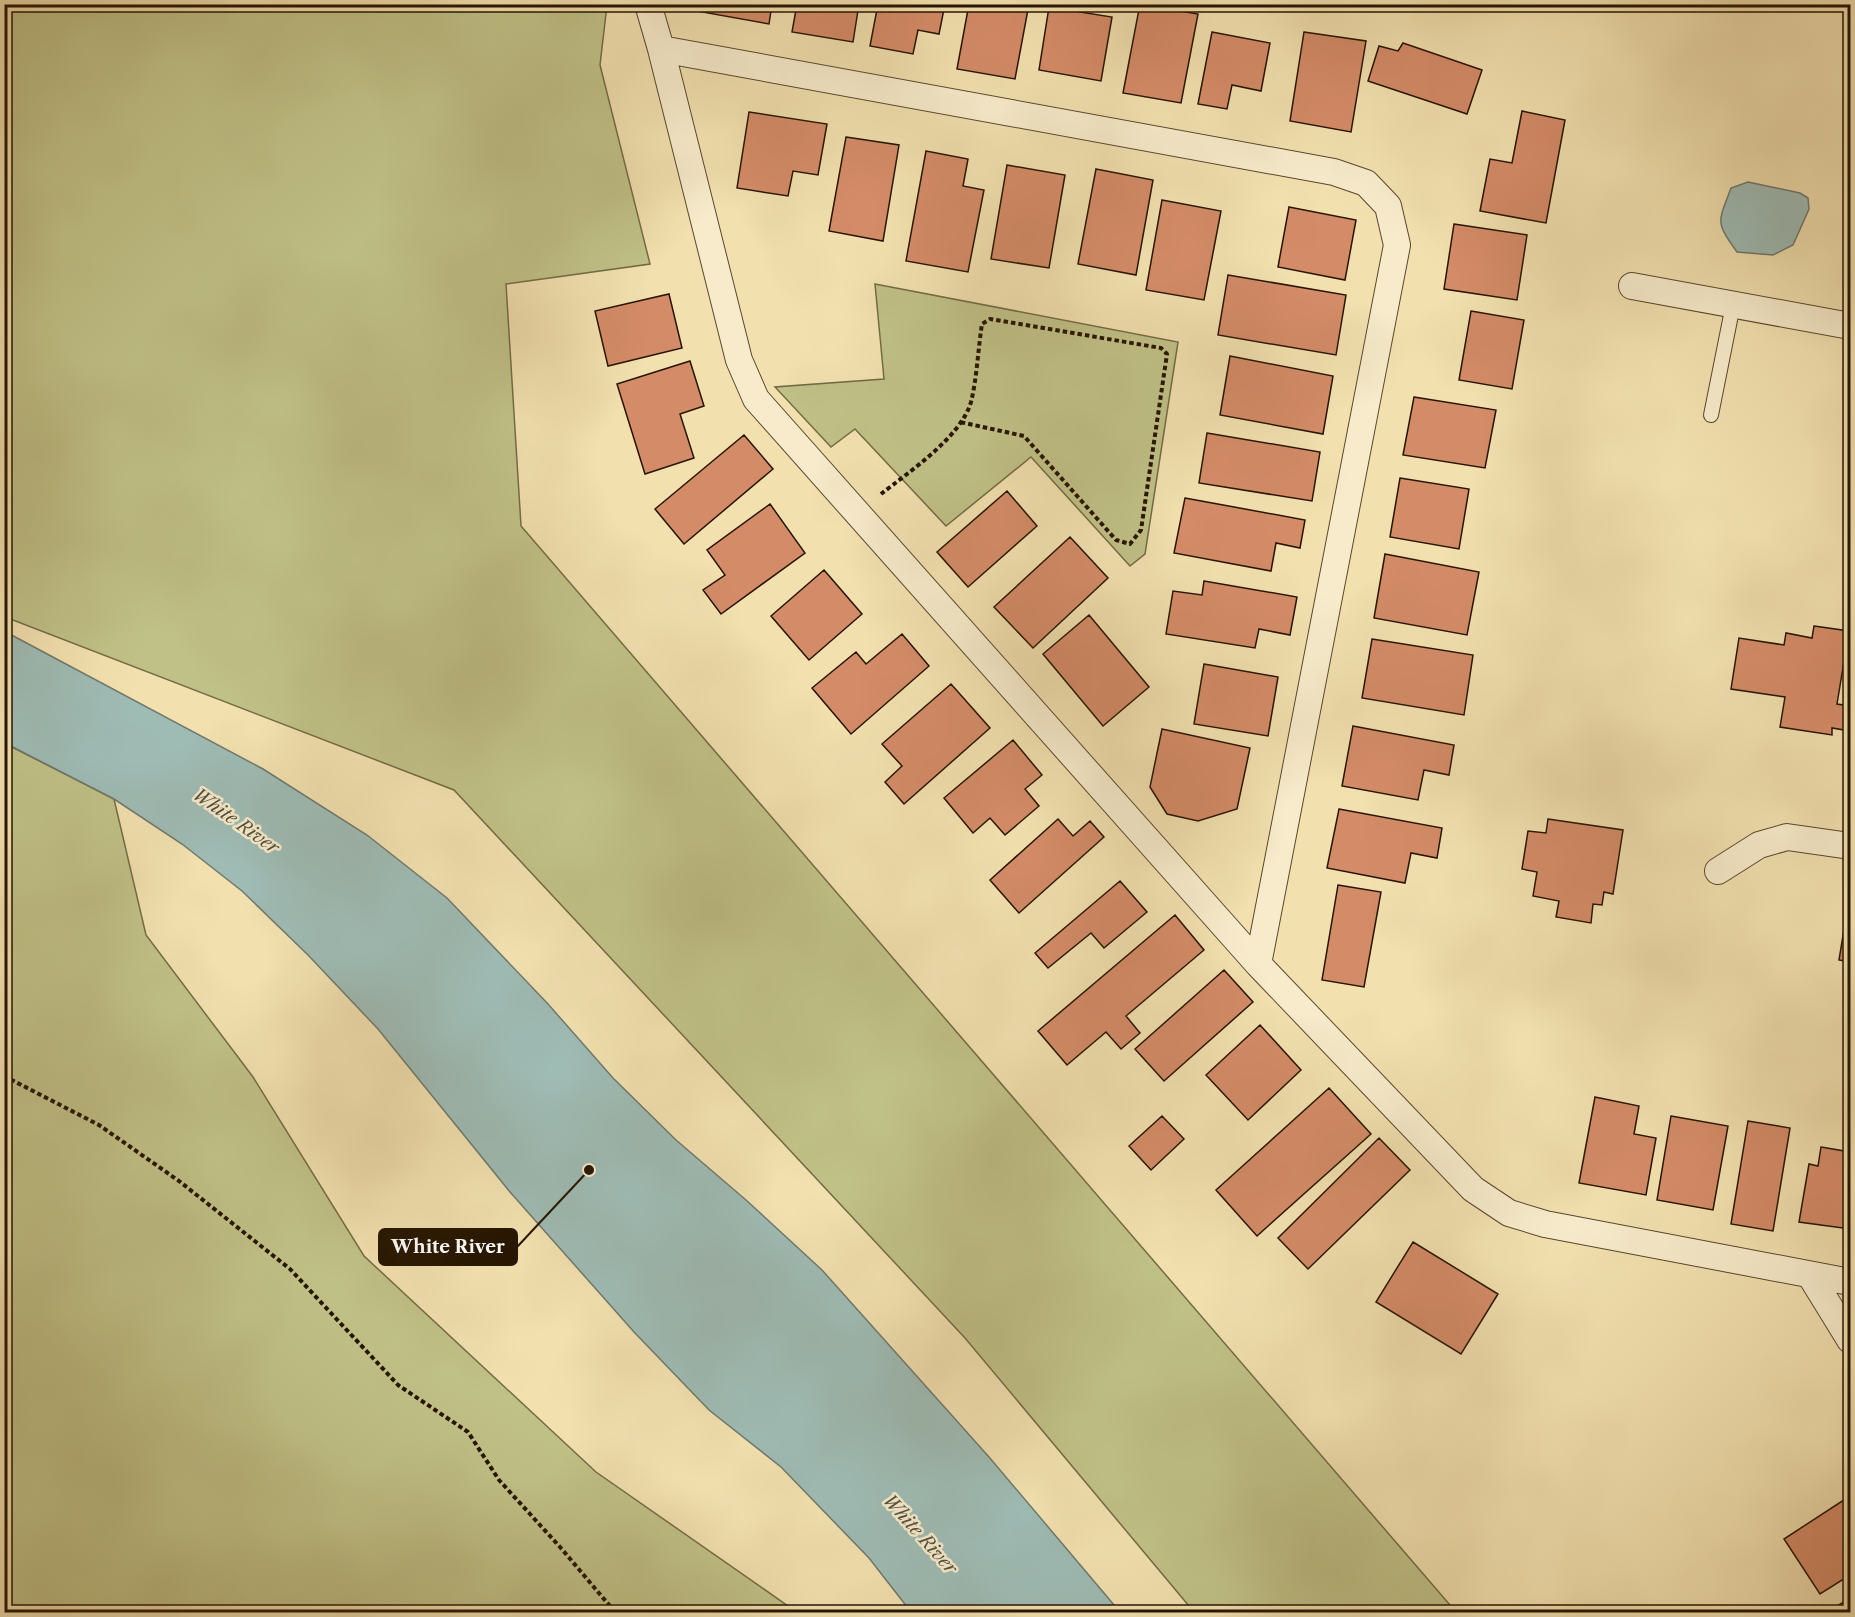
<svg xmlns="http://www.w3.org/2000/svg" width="1855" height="1617" viewBox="0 0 1855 1617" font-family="'Libre Caslon Text',serif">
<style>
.green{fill:#c0c187;stroke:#736b44;stroke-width:1.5}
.water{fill:#9ebbb4;stroke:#6e796c;stroke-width:1.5}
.building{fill:#d48b68;stroke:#261500;stroke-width:1.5}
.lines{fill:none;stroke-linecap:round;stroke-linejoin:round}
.service-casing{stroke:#59482c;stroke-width:16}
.minor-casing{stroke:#59482c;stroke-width:28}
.path{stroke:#261500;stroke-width:4;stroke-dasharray:4.5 3;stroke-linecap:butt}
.service{stroke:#f7ebcb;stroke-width:14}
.minor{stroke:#f7ebcb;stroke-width:26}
.labels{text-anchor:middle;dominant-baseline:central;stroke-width:5;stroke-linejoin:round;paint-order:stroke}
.water-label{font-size:18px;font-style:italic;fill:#504f3f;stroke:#f7ebcb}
.leader{fill:none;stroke:#261500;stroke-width:2}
.callout-dot{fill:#261500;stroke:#f7ebcb;stroke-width:2}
.callout{fill:#261500;stroke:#261500;stroke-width:2}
.callout-label{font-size:18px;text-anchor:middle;font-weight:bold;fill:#fff}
</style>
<rect width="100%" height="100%" fill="#f2e0af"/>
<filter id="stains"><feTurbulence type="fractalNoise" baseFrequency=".00333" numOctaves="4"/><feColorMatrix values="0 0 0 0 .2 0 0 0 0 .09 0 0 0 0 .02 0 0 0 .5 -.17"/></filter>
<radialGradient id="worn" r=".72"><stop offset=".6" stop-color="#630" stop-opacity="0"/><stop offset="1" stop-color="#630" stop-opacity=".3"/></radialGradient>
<!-- green -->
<path class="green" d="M4,5H607L600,65L650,264L506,284L521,526L1456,1612H1194L965,1338L454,790L5,617Z
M875,284L1178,342L1145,554L1130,566L1031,457L946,526L855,429L831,447L775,387L884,379Z
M4,743L114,799L146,935L253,1077L364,1256L596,1472L791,1608L802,1612H5Z"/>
<!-- water -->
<path class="water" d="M1748,182L1800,193L1808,198L1809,209L1793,245L1773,255L1737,252C1715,221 1718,223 1731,188Z
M4,631L263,769L367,835L447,898L548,1004L613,1078L676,1140L746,1200L822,1270L989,1457L1120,1612H911L869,1558L781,1467L709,1410L634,1332L510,1192L378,1029L308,955L242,891L182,844L114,799L5,743Z"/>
<!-- building -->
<path class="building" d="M692,4H772L769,24L691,10Z
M797,4H859L853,42L792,32Z
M878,4H945L939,34L918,30L913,54L870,46Z
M969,4H1029L1015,79L957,69Z
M1140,4L1198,14L1181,103L1123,93Z
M1049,7L1112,17L1101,81L1039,70Z
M1212,32L1270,43L1261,91L1232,85L1227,109L1198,104Z
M1304,32L1366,41L1351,132L1290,121Z
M1403,43L1482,70L1467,114L1368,81L1379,46L1398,51Z
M1522,111L1565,120L1546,223L1480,211L1490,159L1512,163Z
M749,112L827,124L818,175L793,171L788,196L737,188Z
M846,137L899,145L883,241L829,231Z
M926,151L968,159L963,186L984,190L968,272L906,261Z
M1007,165L1065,175L1049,268L991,259Z
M1096,169L1153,180L1136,275L1078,264Z
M1162,200L1221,211L1204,300L1146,290Z
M1289,207L1356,220L1345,280L1278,267Z
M1454,224L1527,235L1517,300L1444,289Z
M1228,275L1346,295L1336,355L1218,335Z
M669,294L682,348L608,366L595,311Z
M1471,311L1524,320L1512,389L1459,380Z
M1230,356L1333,376L1323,434L1220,415Z
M690,361L704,406L680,414L694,458L645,474L617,384Z
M1414,397L1496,410L1485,468L1403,455Z
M1207,433L1320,452L1312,501L1199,483Z
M744,435L773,469L684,544L655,509Z
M1400,478L1469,489L1459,549L1390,537Z
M1007,491L1037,526L968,587L937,552Z
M1185,498L1305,520L1300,548L1276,543L1271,571L1174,553Z
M770,504L805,553L721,614L703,590L725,575L707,550Z
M1070,537L1108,578L1033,648L994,607Z
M1385,554L1479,572L1467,635L1374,618Z
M824,570L862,614L809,660L771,616Z
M1204,581L1297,597L1290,635L1259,629L1255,648L1166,634L1173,591L1202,595Z
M1089,615L1149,687L1103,726L1043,654Z
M1814,626L1849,631L1837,704L1850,706V731L1832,728V735L1780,727L1785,697L1731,689L1739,638L1784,645L1786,633L1812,638Z
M902,634L929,666L851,734L812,688L856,652L866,664Z
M1372,639L1473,655L1464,715L1362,698Z
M1204,664L1278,677L1268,736L1194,724Z
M951,684L990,728L904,804L885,782L902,766L882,744Z
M1353,726L1454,745L1449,775L1424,770L1418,800L1342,786Z
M1162,729L1250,748L1237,809L1198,821L1167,814L1150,787Z
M1013,740L1042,775L1025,789L1039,806L1005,835L990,818L973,833L944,798Z
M1339,809L1442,828L1437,858L1411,853L1405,883L1327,868Z
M1058,819L1073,836L1090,821L1104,837L1019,913L990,880Z
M1548,819L1623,830L1613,894L1604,892L1602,905L1593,904L1591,923L1556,917L1559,901L1533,896L1537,872L1522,869L1528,831L1546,833Z
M1120,881L1147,912L1104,948L1091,933L1048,968L1035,953Z
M1338,885L1381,892L1364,987L1322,980Z
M1850,893V962L1839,960Z
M1175,915L1204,950L1126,1016L1140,1033L1121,1049L1106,1032L1067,1065L1038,1031Z
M1224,970L1253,1002L1164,1081L1135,1049Z
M1260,1025L1301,1070L1248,1120L1206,1075Z
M1329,1088L1371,1134L1257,1236L1216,1190Z
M1595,1097L1639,1106L1634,1134L1656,1138L1646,1195L1579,1183Z
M1162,1116L1184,1139L1151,1170L1129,1146Z
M1671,1116L1728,1126L1713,1210L1657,1200Z
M1748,1121L1790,1128L1773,1231L1731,1224Z
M1379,1138L1410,1170L1308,1269L1278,1238Z
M1821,1147L1850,1152V1229L1799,1222L1809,1164L1818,1166Z
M1413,1242L1498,1294L1461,1354L1376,1302Z
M1850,1496V1575L1820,1594L1784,1539Z
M1850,1598V1612H1841L1837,1606Z"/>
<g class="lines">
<!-- service casing -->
<g class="service-casing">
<path id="service" d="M1711,415L1733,305"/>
</g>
<!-- minor casing -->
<g class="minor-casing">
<path id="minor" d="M648,4L661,49L739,360L756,399L1258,964L1473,1189L1509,1213L1545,1224L1850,1282
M661,49L1334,172L1366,183L1388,206L1397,245L1258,964
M1632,286L1850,326
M1718,871L1759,845L1787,837L1850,846
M1810,1275L1850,1340"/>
</g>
<!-- path -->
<path class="path" d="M881,494C909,472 961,437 971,402C977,378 978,349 982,324L990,319L1161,348L1167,354L1141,530L1130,544L1116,540L1024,436L960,422
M4,1076L99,1125L179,1181L290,1269L398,1385L468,1432L499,1480L560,1547L615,1612"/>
<!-- service -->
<use href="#service" class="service"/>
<!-- minor -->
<use href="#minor" class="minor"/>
</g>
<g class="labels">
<!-- water labels -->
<g class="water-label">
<text transform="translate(236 821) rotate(35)">White River</text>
<text transform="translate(920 1534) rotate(48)">White River</text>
</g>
</g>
<!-- callouts -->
<path class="leader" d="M589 1170L517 1247"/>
<circle class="callout-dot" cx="589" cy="1170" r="6"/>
<rect class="callout" x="379" y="1229" width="138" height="36" rx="6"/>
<g class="callout-label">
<text x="448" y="1253">White River</text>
</g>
<!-- margin -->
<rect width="1855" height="1617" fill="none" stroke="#f2e0af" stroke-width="24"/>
<rect x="6" y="6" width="1843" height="1605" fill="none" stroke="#261500" stroke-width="3"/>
<rect x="12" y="12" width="1831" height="1593" fill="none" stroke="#261500" stroke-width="1.5"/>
<rect width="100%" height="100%" filter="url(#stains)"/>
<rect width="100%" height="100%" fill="url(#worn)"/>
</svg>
